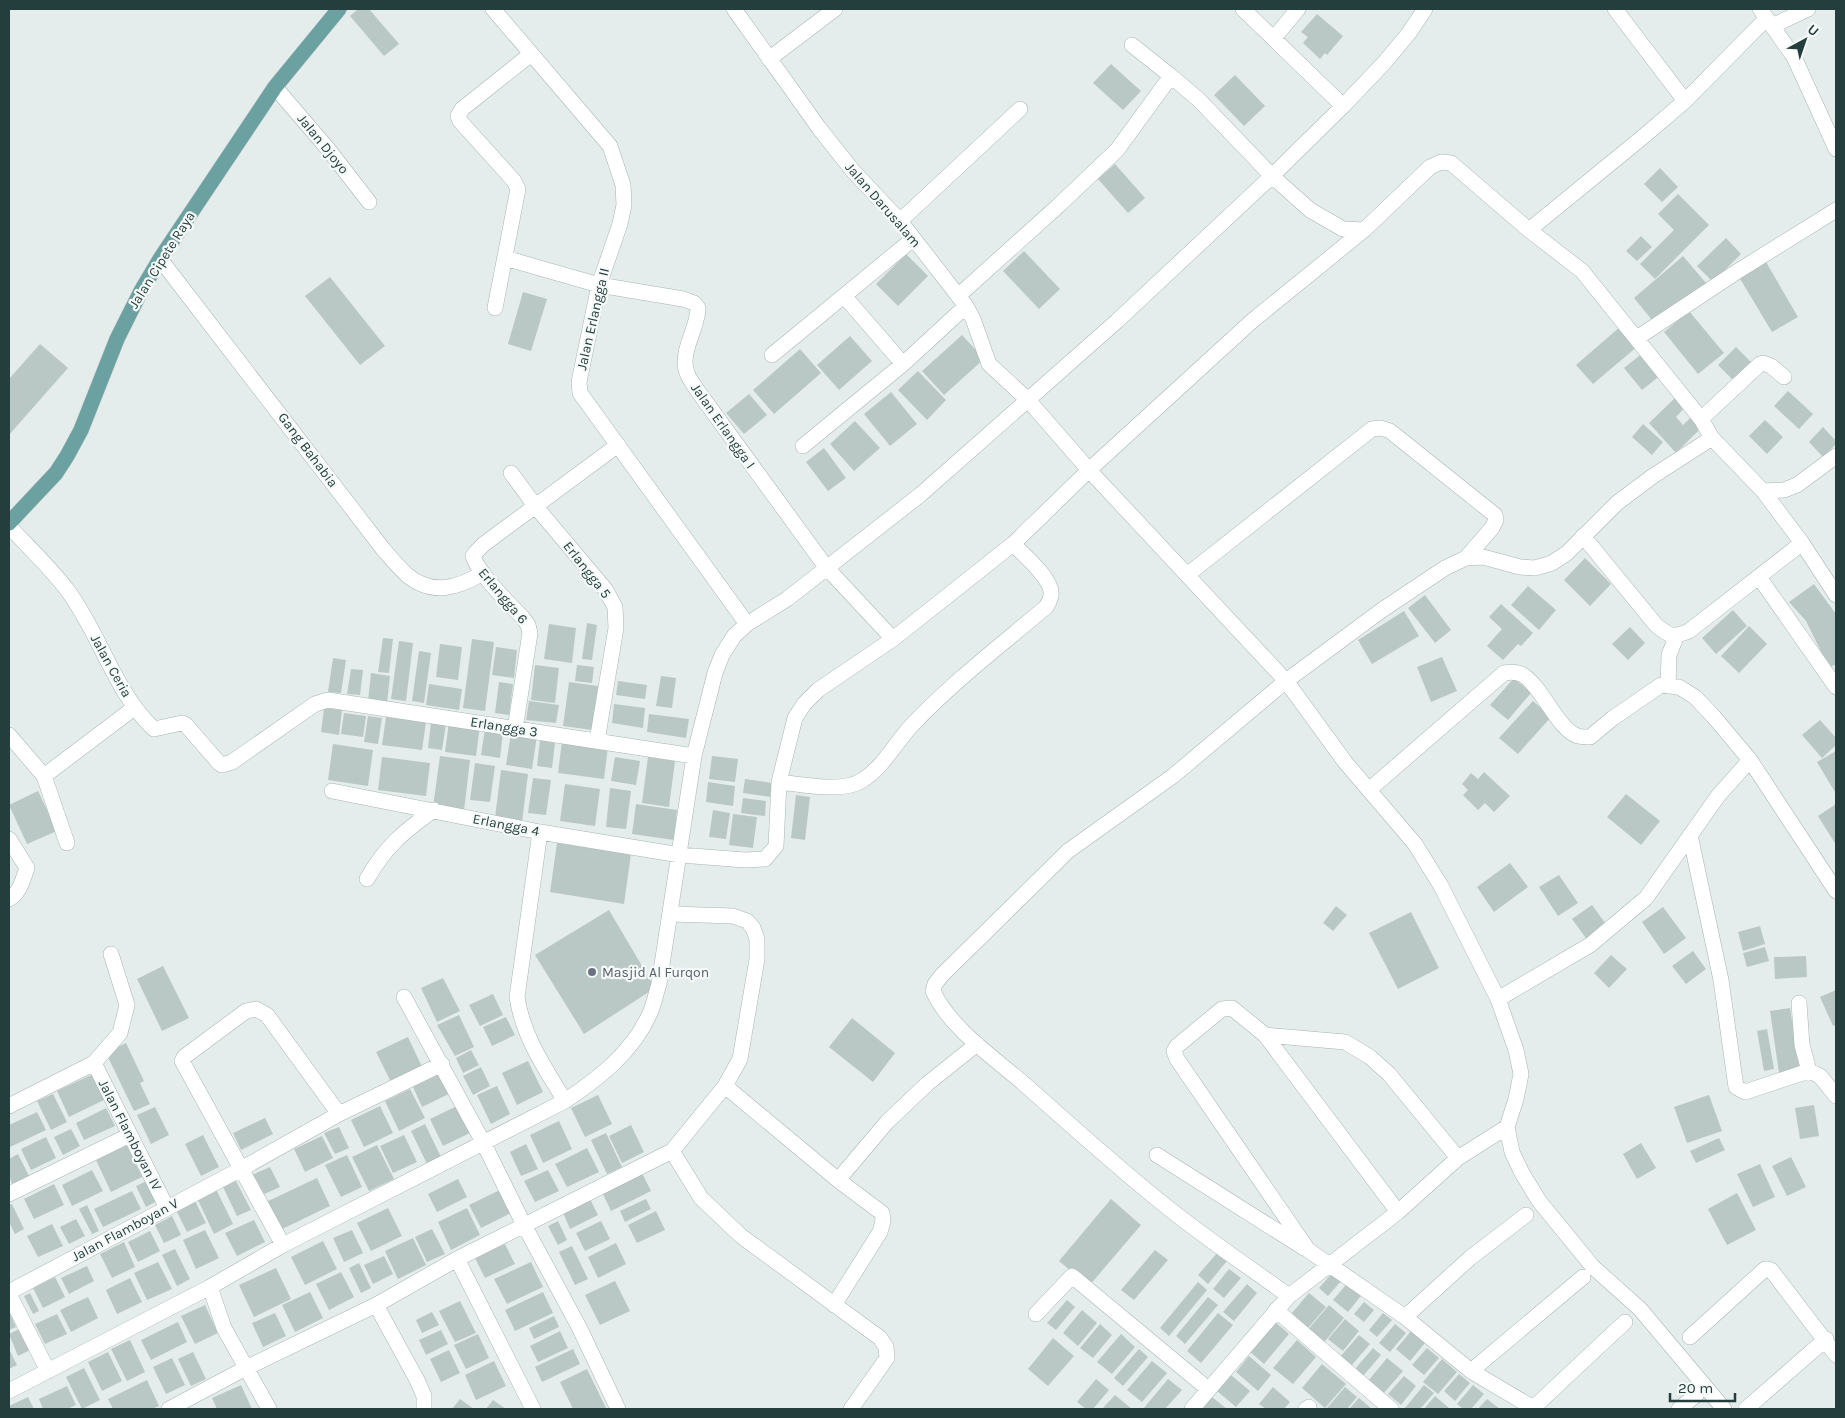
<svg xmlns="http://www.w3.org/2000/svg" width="1845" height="1418" viewBox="0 0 1845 1418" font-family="Karla,sans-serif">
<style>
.building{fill:#bac8c5}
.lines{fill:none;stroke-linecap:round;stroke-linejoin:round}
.minor-casing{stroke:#a7b5b4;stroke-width:16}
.major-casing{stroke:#c2c9c9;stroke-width:16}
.minor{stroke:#fff;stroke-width:15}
.major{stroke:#6ba1a0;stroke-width:15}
.worship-dot{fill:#6b7280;stroke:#f5faf8;stroke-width:2}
.labels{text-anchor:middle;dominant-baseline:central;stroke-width:4.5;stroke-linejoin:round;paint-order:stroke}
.street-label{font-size:14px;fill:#243e3e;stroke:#f5faf8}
.worship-label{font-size:14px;fill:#5b616d;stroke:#f5faf8;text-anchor:start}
</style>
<rect width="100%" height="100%" fill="#e4edeb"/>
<!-- building -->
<path class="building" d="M358,9H369L399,44L384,56L350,16Z
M1317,14L1343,36L1327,55L1325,53L1320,59L1303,43L1308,37L1301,32Z
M1111,64L1141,91L1123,110L1093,83Z
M1235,75L1265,106L1244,126L1214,95Z
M1115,164L1145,198L1128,213L1098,179Z
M1660,168L1678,187L1662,202L1644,184Z
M1678,194L1709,225L1655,279L1640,264L1674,230L1658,214Z
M1641,236L1652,247L1637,261L1626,251Z
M1726,238L1741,254L1713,282L1697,266Z
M1024,251L1060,289L1039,309L1003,271Z
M906,254L928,276L898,306L876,284Z
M1683,256L1706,283L1656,325L1634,298Z
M1766,262L1798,317L1772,332L1739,277Z
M330,277L385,346L360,365L305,296Z
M523,292L547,299L531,351L508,344Z
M1689,311L1724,353L1698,374L1664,332Z
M1621,326L1638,346L1593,384L1576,365Z
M962,335L984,359L944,395L922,371Z
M850,336L872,361L839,390L817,365Z
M40,344L68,368L9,435V379Z
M1736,347L1753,364L1735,382L1718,365Z
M800,349L821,373L774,414L753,390Z
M1644,352L1662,374L1642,390L1624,368Z
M918,371L946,400L927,420L898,390Z
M1788,391L1813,414L1799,429L1774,406Z
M891,392L917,424L890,446L864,414Z
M749,394L767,415L744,434L726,413Z
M1678,395L1687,405L1676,417L1683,425L1690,418L1700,429L1676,453L1649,423Z
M1765,420L1783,437L1767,454L1749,436Z
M855,421L880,448L854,471L830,444Z
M1643,424L1663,442L1652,455L1632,437Z
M1823,427L1836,441V444L1823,457L1809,442Z
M824,448L846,478L828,491L806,462Z
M1585,558L1611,584L1590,606L1564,580Z
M1814,584L1836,614V664L1829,668L1806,621L1789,602Z
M1528,586L1556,610L1539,630L1511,605Z
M1425,595L1451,630L1435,643L1408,608Z
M1501,604L1533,633L1521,646L1518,644L1503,660L1487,646L1502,629L1489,617Z
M1733,610L1747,626L1716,654L1702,638Z
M1404,611L1419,636L1372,664L1358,640Z
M587,623L597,625L592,660L582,659Z
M549,624L576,628L572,663L544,659Z
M1749,626L1767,644L1739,673L1721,656Z
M1630,627L1645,643L1628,660L1612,644Z
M383,638L393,639L389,673L378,672Z
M472,639L494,642L485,711L463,708Z
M399,641L413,643L406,701L391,699Z
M440,644L462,647L458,680L436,677Z
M496,647L517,650L514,678L492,675Z
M419,651L431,653L424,703L412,701Z
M1442,657L1457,691L1431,702L1417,667Z
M333,658L346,660L341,693L328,692Z
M535,665L559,668L555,703L531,700Z
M577,665L594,667L592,683L575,681Z
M351,669L363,670L360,695L347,694Z
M371,673L390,676L387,703L368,701Z
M661,676L676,678L672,708L656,706Z
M1514,678L1531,693L1508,720L1490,705Z
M618,681L647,685L645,699L616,695Z
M499,682L513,684L509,715L495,713Z
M569,682L598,686L592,730L563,726Z
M429,684L462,689L459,710L426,705Z
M529,701L559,705L556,723L526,720Z
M1533,701L1551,717L1518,754L1499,738Z
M614,704L645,708L643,728L612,723Z
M324,708L342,710L339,735L321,732Z
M344,713L366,716L363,737L341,734Z
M649,714L689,719L686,738L647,732Z
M368,716L382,718L378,744L364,742Z
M386,717L426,722L422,750L382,745Z
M1820,720L1836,738V745L1822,758L1802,735Z
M431,722L446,724L442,750L428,748Z
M449,722L480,726L476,756L445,752Z
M485,729L503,732L500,758L481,755Z
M511,733L537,736L532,769L506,765Z
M540,740L555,743L552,768L537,766Z
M562,741L608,747L604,779L558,773Z
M333,744L373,750L368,786L328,780Z
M1836,751V794L1817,762Z
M440,756L470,760L464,811L433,807Z
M712,756L738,759L735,782L709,779Z
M382,757L430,763L426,796L378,790Z
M615,757L640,761L636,785L611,781Z
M648,757L675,761L669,807L642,803Z
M475,763L495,766L490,802L470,800Z
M501,770L528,774L522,822L495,818Z
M1484,772L1510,796L1494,812L1485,803L1478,810L1463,795L1468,790L1462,784L1471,773L1478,779Z
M533,778L551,780L546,815L528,813Z
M745,779L772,783L770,797L743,793Z
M708,782L735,786L733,806L706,802Z
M565,784L600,789L595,826L560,821Z
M610,788L631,791L626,829L606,827Z
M38,791L57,831L27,844L9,805Z
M1626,794L1660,821L1641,845L1607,817Z
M796,795L810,797L805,840L791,838Z
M743,798L766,801L765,816L741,813Z
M636,804L677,810L674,840L632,834Z
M1836,804V845L1818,816Z
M713,810L730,813L726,839L709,837Z
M733,814L757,817L753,848L729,845Z
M557,843L631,854L624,904L550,892Z
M1510,863L1528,887L1494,912L1477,887Z
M1559,875L1578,903L1558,916L1539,887Z
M1592,905L1608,927L1588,941L1572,919Z
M1336,906L1347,915L1333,931L1323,923Z
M1663,907L1686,938L1664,954L1642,922Z
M609,910L655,988L584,1034L535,955Z
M1411,912L1439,968L1398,989L1369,933Z
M1760,926L1765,944L1743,951L1738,932Z
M1765,947L1769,961L1747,967L1743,953Z
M1693,951L1706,969L1686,984L1672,966Z
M1611,955L1627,969L1609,988L1594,973Z
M1806,956L1807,977L1775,979L1774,957Z
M163,966L189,1018L162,1031L137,979Z
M443,978L460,1011L437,1022L421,988Z
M1836,990V1025L1833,1026L1820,997Z
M493,994L503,1015L480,1026L469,1005Z
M1790,1008L1800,1071L1779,1073L1770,1011Z
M459,1015L474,1047L455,1056L437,1025Z
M506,1017L515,1035L492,1046L483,1027Z
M852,1018L895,1053L873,1082L829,1047Z
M1767,1029L1774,1069L1764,1071L1757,1031Z
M408,1037L423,1069L392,1084L376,1052Z
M126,1043L144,1081L140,1083L150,1104L134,1111L106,1053Z
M471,1050L479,1065L463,1073L456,1058Z
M528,1061L543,1092L517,1105L502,1073Z
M481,1067L490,1086L473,1095L463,1076Z
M444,1072L453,1092L422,1107L413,1087Z
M93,1074L106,1099L69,1117L57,1091Z
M497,1086L510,1114L491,1124L477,1095Z
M410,1089L425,1118L399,1131L385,1101Z
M53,1094L67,1122L51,1130L37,1101Z
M598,1095L612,1124L585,1137L571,1108Z
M1709,1095L1722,1131L1687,1143L1674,1107Z
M459,1105L472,1132L443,1146L430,1119Z
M1814,1105L1819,1136L1800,1139L1795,1108Z
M380,1106L393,1133L364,1147L351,1120Z
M155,1107L169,1135L151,1144L137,1115Z
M106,1108L115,1126L84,1140L76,1123Z
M37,1112L46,1130L10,1147L9,1125Z
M265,1118L273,1134L241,1150L233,1133Z
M559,1121L572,1149L543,1163L530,1135Z
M425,1124L441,1157L427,1164L411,1131Z
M631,1125L644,1152L622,1163L609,1136Z
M339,1127L349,1148L335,1154L324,1133Z
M71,1129L80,1146L63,1155L54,1137Z
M606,1133L622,1167L607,1174L591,1140Z
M203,1135L219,1167L201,1176L185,1144Z
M404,1135L417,1162L393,1173L380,1146Z
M322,1136L333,1158L305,1172L294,1149Z
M46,1137L56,1158L31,1170L21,1149Z
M1719,1138L1725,1150L1696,1163L1690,1151Z
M1641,1143L1656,1168L1637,1179L1623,1154Z
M526,1144L538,1169L521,1176L510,1152Z
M127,1145L142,1177L111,1192L96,1160Z
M377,1145L394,1179L369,1191L352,1157Z
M587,1148L599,1172L567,1187L555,1164Z
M18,1154L30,1178L13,1186L9,1176V1159Z
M347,1155L362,1187L341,1197L325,1165Z
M1791,1157L1806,1187L1787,1196L1772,1166Z
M1760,1164L1775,1197L1753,1207L1737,1174Z
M270,1167L280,1187L262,1195L252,1175Z
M92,1170L103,1191L72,1206L62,1185Z
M548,1170L559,1191L535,1202L524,1181Z
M642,1173L651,1191L611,1211L602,1192Z
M317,1178L330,1206L278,1231L264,1203Z
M151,1179L161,1199L146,1207L136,1186Z
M458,1179L467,1197L437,1212L428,1194Z
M236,1181L251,1210L237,1216L223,1187Z
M54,1184L64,1205L34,1219L24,1199Z
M215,1187L233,1224L214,1234L196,1196Z
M502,1189L513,1212L481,1228L469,1205Z
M132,1191L141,1209L103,1227L94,1209Z
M1737,1193L1756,1230L1727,1245L1708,1209Z
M589,1197L598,1215L570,1229L562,1210Z
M194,1199L206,1223L187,1232L175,1208Z
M646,1199L651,1209L625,1222L620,1211Z
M1111,1199L1141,1225L1089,1286L1059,1261Z
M12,1204L24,1229L15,1234L9,1222V1205Z
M87,1205L99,1231L92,1234L79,1209Z
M388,1208L402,1236L371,1251L357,1223Z
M467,1208L480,1235L451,1250L438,1222Z
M656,1211L665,1230L637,1243L628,1225Z
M172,1216L181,1235L164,1243L155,1225Z
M76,1219L85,1236L69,1244L60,1227Z
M254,1220L265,1242L237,1256L225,1233Z
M558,1221L567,1240L558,1245L548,1226Z
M601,1221L610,1239L585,1251L576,1233Z
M52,1224L63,1246L38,1257L27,1236Z
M432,1229L445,1254L427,1262L415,1237Z
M205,1230L219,1258L196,1269L183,1240Z
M352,1230L363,1253L344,1262L333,1238Z
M150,1231L160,1251L138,1262L128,1242Z
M413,1238L426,1265L398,1279L385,1251Z
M323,1241L337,1269L305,1285L291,1257Z
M124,1242L135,1267L112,1278L100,1254Z
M616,1243L626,1264L598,1278L588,1257Z
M505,1244L515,1264L485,1278L475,1258Z
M572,1246L588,1279L575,1285L559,1252Z
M175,1249L190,1279L177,1286L162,1255Z
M1155,1250L1168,1260L1134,1300L1121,1290Z
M1217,1253L1227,1261L1208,1284L1198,1275Z
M384,1256L393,1274L373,1284L364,1265Z
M158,1262L172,1289L147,1300L134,1273Z
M531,1262L543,1287L507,1304L494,1279Z
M359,1263L371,1288L361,1293L349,1268Z
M87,1266L94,1281L69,1294L61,1278Z
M276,1268L291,1299L254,1317L239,1285Z
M1229,1269L1241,1278L1224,1298L1213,1289Z
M341,1272L354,1297L329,1310L316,1284Z
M1333,1272L1342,1280L1328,1296L1319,1288Z
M55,1277L65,1297L43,1308L33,1288Z
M130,1278L142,1302L117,1314L106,1290Z
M1350,1280L1364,1292L1348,1312L1333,1300Z
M615,1281L630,1311L600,1325L585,1295Z
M1198,1282L1207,1290L1169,1336L1160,1328Z
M1247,1284L1257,1293L1234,1321L1223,1312Z
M310,1292L323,1318L295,1332L282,1305Z
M543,1292L553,1313L515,1331L505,1310Z
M30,1293L39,1311L33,1314L24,1296Z
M1309,1293L1326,1307L1308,1328L1291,1314Z
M88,1297L98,1318L71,1332L60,1310Z
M1208,1297L1218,1305L1185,1344L1176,1336Z
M1067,1300L1075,1307L1056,1330L1047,1323Z
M460,1301L476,1333L455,1342L439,1311Z
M1364,1302L1374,1310L1364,1322L1354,1314Z
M205,1305L218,1333L195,1344L181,1316Z
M1329,1305L1344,1318L1321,1346L1305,1333Z
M1082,1310L1097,1323L1078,1346L1063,1333Z
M9,1311L16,1327L9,1330Z
M432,1312L439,1325L422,1333L416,1320Z
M275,1313L286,1336L263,1347L252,1323Z
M1218,1313L1233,1325L1201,1363L1187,1351Z
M1383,1313L1392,1320L1377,1337L1369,1330Z
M57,1314L67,1334L45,1344L35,1324Z
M554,1316L559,1327L534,1339L529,1328Z
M1345,1319L1359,1331L1343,1351L1328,1339Z
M1274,1321L1289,1334L1264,1364L1249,1351Z
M178,1322L187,1342L151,1360L141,1340Z
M1100,1324L1112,1335L1093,1358L1080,1348Z
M1395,1324L1406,1333L1390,1352L1379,1343Z
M21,1328L32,1349L18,1356L9,1334Z
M441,1330L448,1344L426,1355L419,1340Z
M560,1331L568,1348L538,1362L530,1346Z
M1411,1331L1425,1343L1410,1361L1396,1349Z
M478,1334L489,1358L466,1369L454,1345Z
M1121,1334L1135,1347L1112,1374L1097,1362Z
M1359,1335L1370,1344L1351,1366L1340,1357Z
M1053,1338L1074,1356L1048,1386L1028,1369Z
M130,1340L145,1372L127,1381L111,1349Z
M1297,1340L1316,1357L1293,1384L1273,1368Z
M1373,1348L1381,1355L1363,1376L1355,1369Z
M1427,1348L1439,1358L1424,1375L1412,1365Z
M9,1349L17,1365L9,1369Z
M573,1349L580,1364L542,1382L535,1367Z
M1139,1349L1148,1357L1123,1386L1114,1378Z
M449,1350L460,1373L441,1382L430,1359Z
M108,1352L122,1381L102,1391L88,1362Z
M193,1352L206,1379L191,1386L178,1359Z
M1249,1356L1271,1375L1258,1391L1236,1372Z
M172,1358L185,1385L166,1394L153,1367Z
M1387,1358L1403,1371L1383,1394L1368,1381Z
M1442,1359L1457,1372L1438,1394L1423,1382Z
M494,1361L506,1386L476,1400L465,1375Z
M1152,1361L1167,1373L1142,1402L1127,1390Z
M1322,1364L1346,1384L1325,1408L1302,1388Z
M84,1368L100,1400L82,1409L66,1377Z
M587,1369L606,1408L602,1409H573L560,1382Z
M1459,1374L1470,1383L1455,1401L1444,1391Z
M1231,1375L1250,1391L1236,1407L1217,1391Z
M1404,1376L1416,1386L1401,1405L1388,1394Z
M1096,1379L1109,1390L1093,1409H1086L1077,1402Z
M1168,1379L1182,1390L1165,1409H1143Z
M147,1380L159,1406L152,1409H113L108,1399Z
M241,1385L252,1409H217L212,1398Z
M1424,1385L1434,1393L1420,1409H1404Z
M1473,1385L1484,1394L1471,1409H1463L1457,1404Z
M67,1386L76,1405L67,1409H43L39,1399Z
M1273,1387L1290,1402L1284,1409H1266L1259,1404Z
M1345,1387L1357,1397L1347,1409H1329L1327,1408Z
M1115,1395L1132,1409H1102Z
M1435,1396L1449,1408L1448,1409H1424Z
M28,1397L34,1409H9V1406Z
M1212,1397L1227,1409H1202Z
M1359,1398L1372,1409H1349Z
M460,1399L474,1409H452Z
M1487,1399L1500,1409H1478Z
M493,1400L506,1409H486Z"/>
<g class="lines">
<!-- minor casing -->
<g class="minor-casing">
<path id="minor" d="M493,9L610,146L623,185L624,205L620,224L599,285L579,382L580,393L747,624
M734,9L819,128L853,171L900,221L966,306L973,319L989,364L1028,400L1089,470L1286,681L1345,762L1415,844L1441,886L1498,999L1516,1050L1521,1074L1516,1099L1507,1127L1512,1152L1522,1173L1539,1201L1593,1267L1640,1309L1724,1409
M1243,9L1343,106
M1615,9L1685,101
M1760,9L1794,57L1836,149
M1772,26L1808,9
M1274,38L1298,9
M769,59L835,9
M1171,76L1199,100L1272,176L1310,210L1343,229L1364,230
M275,87L328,149L369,202
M900,221L1020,109
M1529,230L1644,136L1685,101L1766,19
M505,258L599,285L683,299L694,303L698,308C698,329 679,352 687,373C689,379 694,385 697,390L826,567L893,639
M160,259L383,549C391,558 398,567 407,575C432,596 458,588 483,573
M958,296L1058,206L1117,150L1171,76L1132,45
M845,297L903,364
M495,308L518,189L514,181L460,121L458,116L462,109L531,54
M1637,338L1738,271L1836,210
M772,355L913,239
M1701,419L1760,364L1763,363L1771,366L1784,377
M803,446L903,364L966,306
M511,473L536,507L605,589L615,607L616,628L597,741
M1763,491L1802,543L1836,595
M9,526C28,547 51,568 68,591C100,634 115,693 154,729L182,723L186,725L219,763L222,765L232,762L315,704L328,700L694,756
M1583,536L1656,625C1669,636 1673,638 1689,631L1802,543
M1187,575L1372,429L1381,428L1390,431L1495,515L1496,520L1492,528L1466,558
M1759,577L1836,687
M1668,686L1669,655L1676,637
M515,729L530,633L528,625L523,618C509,603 479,575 473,556L476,552L484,544L618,445
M9,735L44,776L67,843
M44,776L134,708
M779,782C801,784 841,793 861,781C882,769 896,742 912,725C953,682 1001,645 1046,607C1048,604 1050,600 1051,596C1054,580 1024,555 1013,544
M1370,789L1504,673C1510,672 1518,672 1523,675C1542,687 1559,731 1578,736C1581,737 1586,737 1590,737L1613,718L1661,685L1679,687L1695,697L1714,717L1750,760L1836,891
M332,791L540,832L680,855L745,860L765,859L776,846L779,782L795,718L804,704L818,690L893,639L1013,544L1089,470L1252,321L1364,230L1430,167L1441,162L1451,163L1529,230L1582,271L1701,419L1712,438L1763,491L1784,490L1797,485L1836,456
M540,832L517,997C523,1037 545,1068 565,1101
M1690,835L1721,980L1736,1087L1745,1092L1809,1071L1820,1076L1836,1096
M9,839L27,868C23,879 20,893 9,899
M367,879C386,846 403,832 434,810
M404,997L483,1142L524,1225L579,1327L618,1409
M1498,999L1590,945L1646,898L1718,796L1750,760
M1799,1003L1802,1045L1809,1071
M1265,1035L1345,1042L1370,1057L1389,1074L1458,1158
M94,1063L167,1208
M725,1086L838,1180L882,1213L883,1221L880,1232L834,1305
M9,1106L94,1063L120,1033L127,1005L111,954
M672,1151L701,1198L741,1236L880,1338L886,1347L887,1358L851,1409
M1157,1155L1304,1248
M838,1180L887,1122L927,1084L977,1044
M9,1194L130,1135
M1398,1212L1265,1035L1232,1008L1222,1009L1177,1046L1174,1051L1177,1059L1308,1250L1405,1317L1471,1371L1535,1409
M283,1245L182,1061L184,1057L246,1011L256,1009L267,1015L339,1114
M457,1259L533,1409
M9,1292L241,1169L339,1114L442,1064
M9,1294L48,1371
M1289,1296C1250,1268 1210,1241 1172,1211C1121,1171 1072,1126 1023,1083C993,1057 949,1027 933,991L935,984L942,975L1068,851L1173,776L1286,681L1382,610L1445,568L1466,558L1483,557L1520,567L1535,568L1552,563L1567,553L1617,503L1653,476L1712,438
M376,1305L417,1380L424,1396V1409
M1276,1310L1391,1409
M1036,1314L1072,1276L1208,1389
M1405,1317L1470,1258L1526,1215
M1690,1337L1765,1269H1768L1771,1270L1836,1355
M1471,1371L1583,1277
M9,1391L210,1287
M169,1409L246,1368L376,1305L457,1259L672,1151L725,1086L740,1059L757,959V939L753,928L747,921L733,916L671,914
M269,1409L224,1328L210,1287L283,1245L565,1101C599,1078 633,1052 650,1013C654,1004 656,993 659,984L694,756L715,673L722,655L734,636L747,624L787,599L920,495L1117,321L1272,176L1343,106L1384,63L1409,33L1425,9
M1192,1409L1289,1296L1398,1212L1458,1158L1507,1127
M1306,1409L1309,1407
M1532,1409L1625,1322
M1679,1409L1696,1395
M1746,1409L1826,1339"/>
</g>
<!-- major casing -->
<g class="major-casing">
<path id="major" d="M9,523L56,473L67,456L81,430L117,339L141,291L160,259L275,87L339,9"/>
</g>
<!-- minor -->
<use href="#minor" class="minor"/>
<!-- major -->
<use href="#major" class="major"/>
</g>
<!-- markers -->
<circle class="worship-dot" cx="592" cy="972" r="5"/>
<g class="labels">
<!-- street labels -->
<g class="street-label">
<text transform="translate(323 144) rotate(51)">Jalan Djoyo</text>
<text transform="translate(883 205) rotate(49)">Jalan Darusalam</text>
<text transform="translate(162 260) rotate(-58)">Jalan Cipete Raya</text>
<text transform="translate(593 319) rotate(-77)">Jalan Erlangga II</text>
<text transform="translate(723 426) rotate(55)">Jalan Erlangga I</text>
<text transform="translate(308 450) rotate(53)">Gang Bahabia</text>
<text transform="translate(587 570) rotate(52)">Erlangga 5</text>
<text transform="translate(503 596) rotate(50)">Erlangga 6</text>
<text transform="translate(111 666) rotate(61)">Jalan Ceria</text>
<text transform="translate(504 727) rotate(9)">Erlangga 3</text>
<text transform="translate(506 825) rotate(11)">Erlangga 4</text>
<text transform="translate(130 1135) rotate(63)">Jalan Flamboyan IV</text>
<text transform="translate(125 1230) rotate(-28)">Jalan Flamboyan V</text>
</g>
<!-- worship labels -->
<g class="worship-label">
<text x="602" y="972">Masjid Al Furqon</text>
</g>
</g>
<!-- border -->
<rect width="1845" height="1418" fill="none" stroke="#243e3e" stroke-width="20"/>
<!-- north arrow -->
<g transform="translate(1805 40) rotate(40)" stroke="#f5faf8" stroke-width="4" paint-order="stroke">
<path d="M0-4L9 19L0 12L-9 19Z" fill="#243e3e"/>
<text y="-8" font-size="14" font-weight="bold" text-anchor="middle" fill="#243e3e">U</text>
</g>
<!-- scale -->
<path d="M1670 1393v8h65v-8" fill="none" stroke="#243e3e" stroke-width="2.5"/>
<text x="1678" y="1393" font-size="15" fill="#243e3e" stroke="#f5faf8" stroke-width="4" paint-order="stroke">20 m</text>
</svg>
